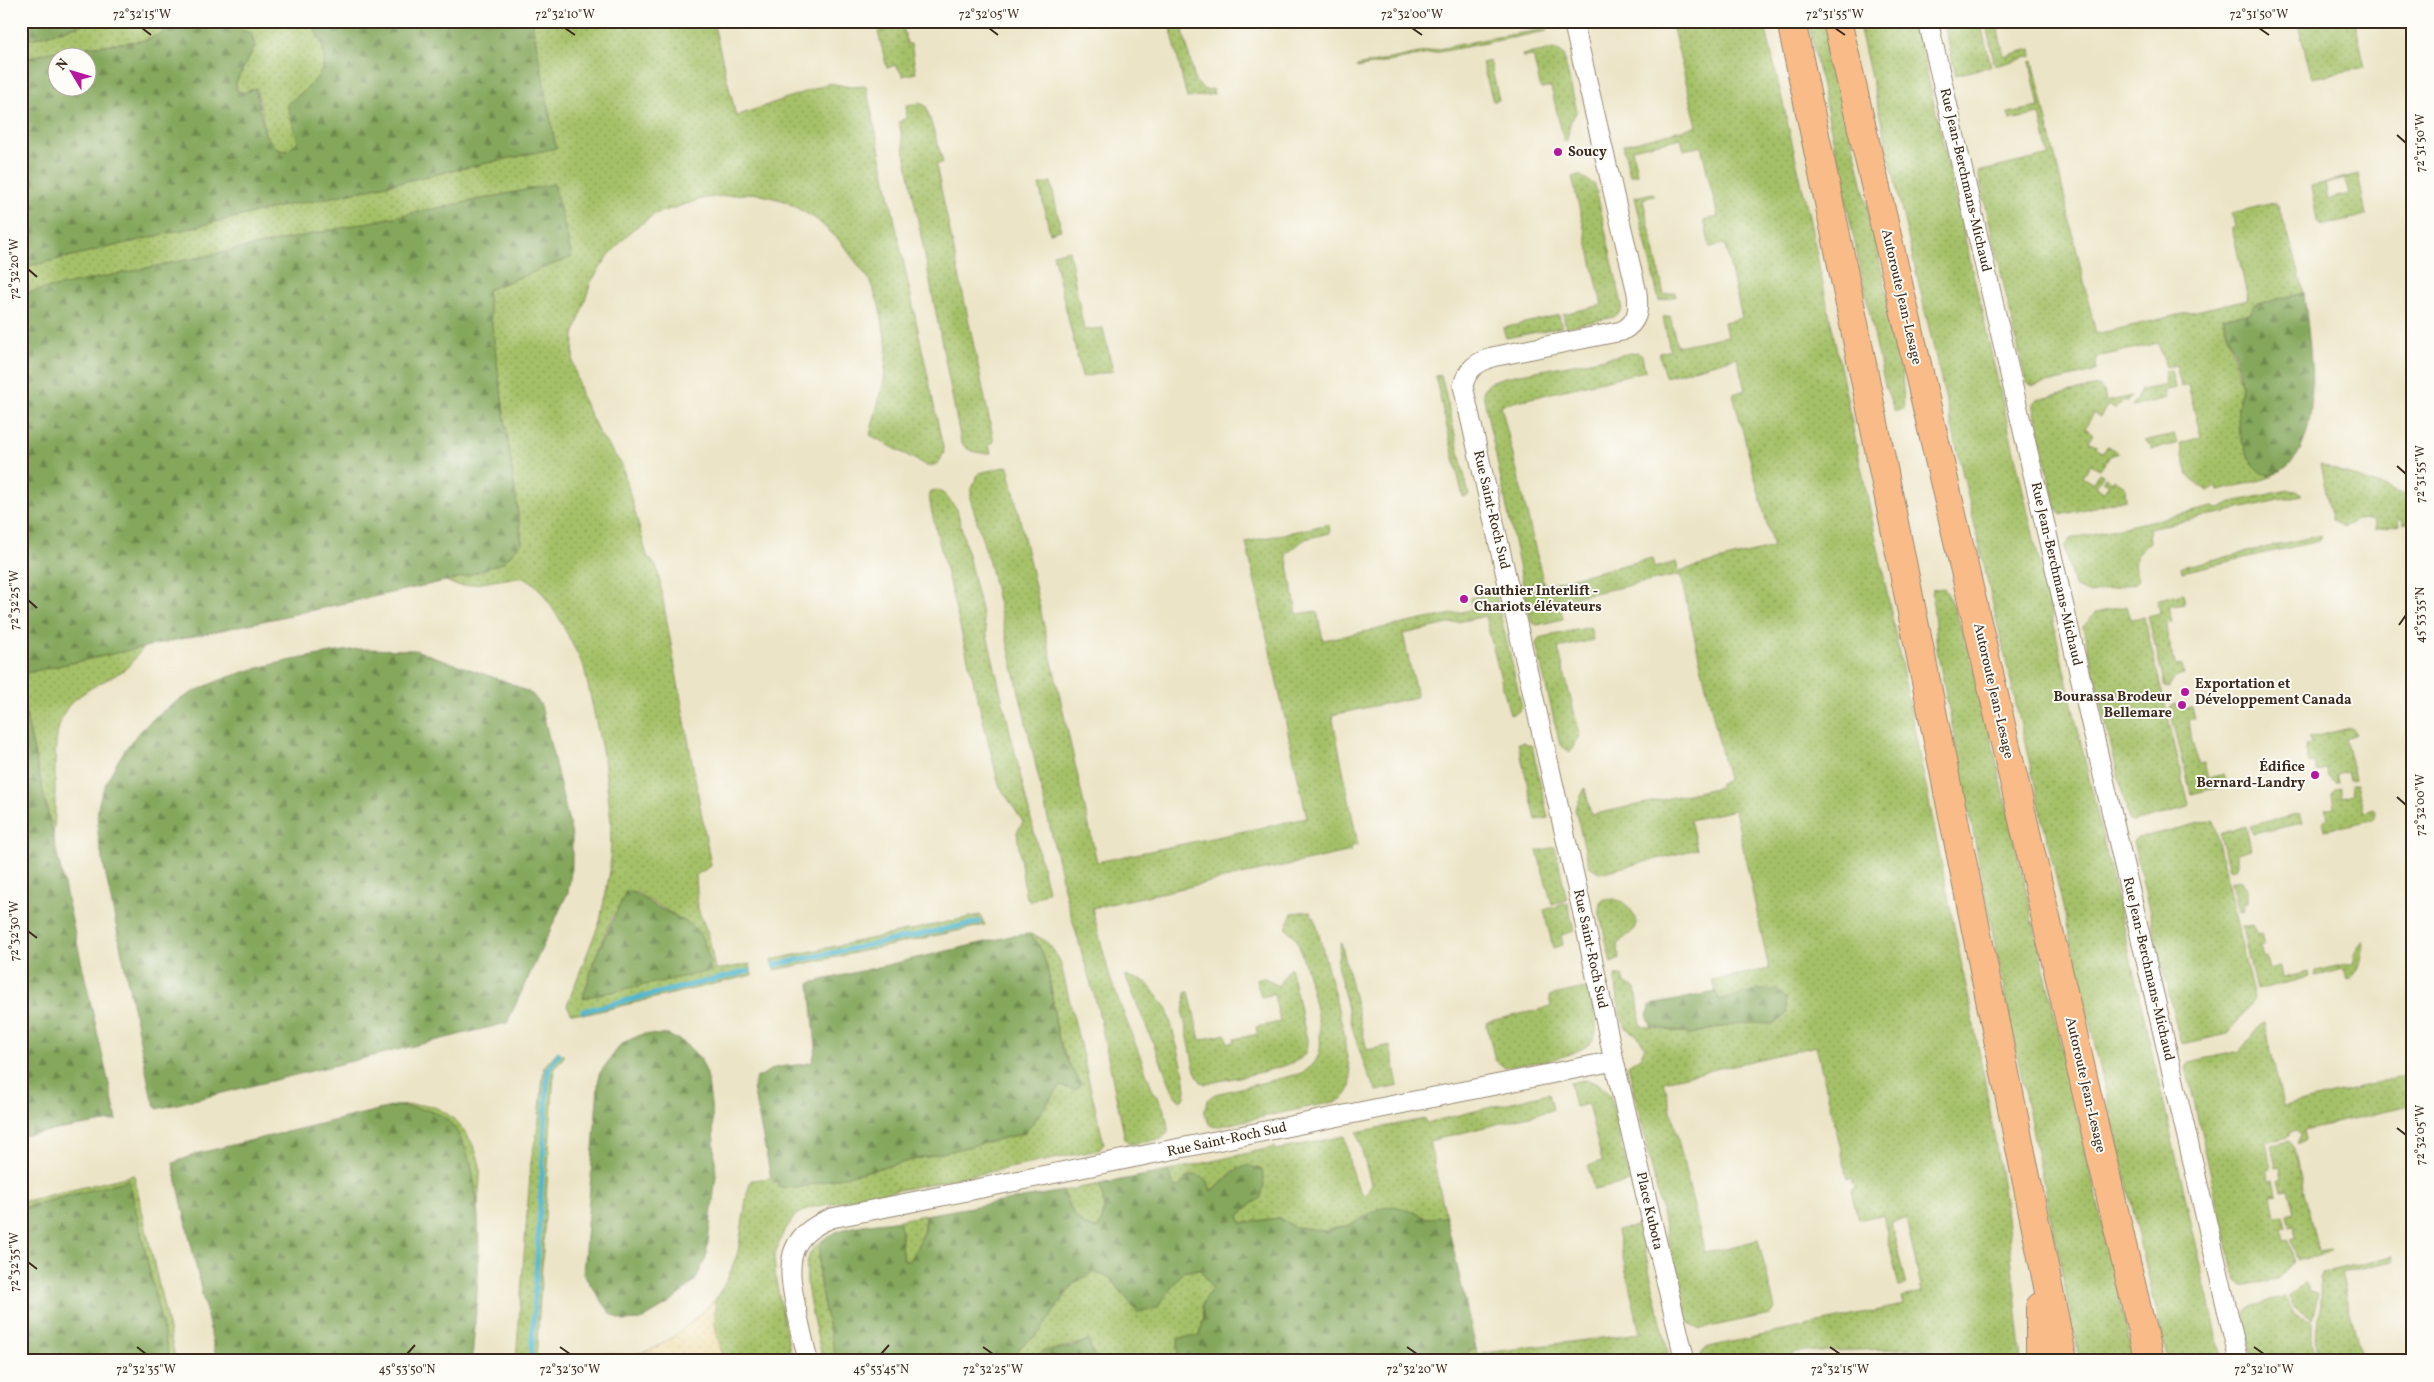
<svg xmlns="http://www.w3.org/2000/svg" width="2434" height="1382" viewBox="0 0 2434 1382" font-family="Vollkorn,serif">
<style>
.grass{fill:url(#grass-dots);stroke:#707643;fill-rule:evenodd}
.forest{fill:url(#forest-firs);stroke:#60683d;fill-rule:evenodd}
.sand{fill:url(#sand-dots);stroke:#94825e}
.lines{fill:none;stroke-linecap:round;stroke-linejoin:round}
.stream{stroke:#50b6cf;stroke-width:5}
.minor-casing{stroke:#948772;stroke-width:21}
.highway-casing{stroke:#948772;stroke-width:30}
.minor{stroke:#fff;stroke-width:19}
.highway{stroke:#f9bc89;stroke-width:28}
.ticks{fill:none;stroke:#3b2a1e;stroke-width:2}
.poi-dot{fill:#b5179e;stroke:#fdfcf7;stroke-width:2}
.labels{text-anchor:middle;dominant-baseline:central;stroke-width:4;stroke-linejoin:round;paint-order:stroke}
.poi-label{font-size:14px;font-weight:bold;fill:#3b2a1e;stroke:#fdfcf7;text-anchor:start}
.street-label{font-size:14px;fill:#3b2a1e;stroke:#fdfcf7}
.neatline{fill:none;stroke:#3b2a1e;stroke-width:2}
.ticks-label{font-size:12px;text-anchor:middle;fill:#3b2a1e}
</style>
<defs>
<pattern id="grass-dots" width="8" height="8" patternUnits="userSpaceOnUse" patternTransform="scale(1.25)"><rect width="8" height="8" fill="#a5c168"/><path d="M2 2h.1M6 6h.1" fill="none" stroke="#889d55" stroke-width="1.8" stroke-linecap="round"/></pattern>
<pattern id="forest-firs" width="22" height="20" patternUnits="userSpaceOnUse" patternTransform="scale(1.25)"><rect width="22" height="20" fill="#84a75c"/><path d="M5 1l3.5 6h-7zM16 11l3.5 6h-7z" fill="#6d884b"/></pattern>
<pattern id="sand-dots" width="8" height="8" patternUnits="userSpaceOnUse" patternTransform="scale(1.25)"><rect width="8" height="8" fill="#eeda9e"/><path d="M2 2h.1M6 6h.1" fill="none" stroke="#cdbb88" stroke-width="1.8" stroke-linecap="round"/></pattern>
</defs>
<rect width="100%" height="100%" fill="#fdfcf7"/>
<filter id="ink" filterUnits="userSpaceOnUse"><feTurbulence type="fractalNoise" baseFrequency=".02" numOctaves="2"/><feDisplacementMap in="SourceGraphic" scale="10" xChannelSelector="R" yChannelSelector="G"/><feConvolveMatrix kernelMatrix="1 2 1 2 8 2 1 2 1" color-interpolation-filters="sRGB"/></filter>
<filter id="wash" filterUnits="userSpaceOnUse"><feTurbulence type="fractalNoise" baseFrequency=".0096" numOctaves="4" result="noise"/><feDisplacementMap in="SourceGraphic" scale="20" xChannelSelector="R" yChannelSelector="G"/><feGaussianBlur stdDeviation="1.12" result="paint"/><feColorMatrix in="noise" values="0 0 0 0 0 0 0 0 0 0 0 0 0 0 0 0 0 1.4 0 .05"/><feComposite in="paint" operator="in"/></filter>
<g filter="url(#wash)">
<rect width="100%" height="100%" fill="#ece4c6"/>
<!-- grass -->
<path class="grass" d="M94,21H311C315,31 324,45 324,55C326,78 302,93 287,104L298,141L288,151L278,150L265,134L262,112L256,88L244,93L236,90V82L255,46L181,27L146,40L55,51L21,60V42Z
M532,21H713L736,116L830,83L850,87L866,86L944,452C940,461 938,466 927,466L870,435L884,380L887,347L879,305L869,279L839,240L816,219L785,201L754,193L705,198L655,214L632,230L609,255L591,282L574,335L573,363L582,398L599,433L622,465L647,556L657,567L711,866L696,875L698,909L709,937L715,970L750,964L752,975L587,1014L571,1013L567,1005L600,921L610,871L611,821L604,759L584,667L559,618L541,591L531,581L518,577L463,586L455,585L446,581L504,562L522,542L487,290L572,257L554,184L21,294V268L287,205L323,199L556,148ZM636,892C658,907 682,917 702,935L583,998L594,961L612,917Z
M881,21H902L907,44H911L916,73L903,76L896,65L887,68L878,32L889,29Z
M1169,21H1181L1195,81L1205,90L1213,89L1214,94L1187,98Z
M1671,21H1764L1808,212L1880,558L1984,1076L2006,1207L2022,1361H1926L1924,1348L1796,1352L1783,1361L1702,1360L1701,1354L1705,1348L1713,1346L1903,1305L1901,1297L1922,1292L1906,1219L1891,1222L1906,1286L1899,1287L1883,1215L1858,1219L1851,1190L1855,1189L1852,1178L1848,1179L1816,1046L1664,1081L1705,1253L1758,1240L1775,1309L1770,1314L1700,1329L1687,1321L1685,1313L1628,1065L1640,1057L1645,1047L1637,1035L1627,1029L1620,1015L1615,976H1622L1624,983L1636,988L1641,1026L1691,1034L1740,1023L1775,1024L1735,997L1718,1000L1712,980L1769,969L1735,810L1690,820L1697,849L1600,873L1589,866L1575,809L1585,788L1591,815L1720,787V783L1728,780L1680,575L1559,600L1563,619L1537,625L1531,622L1483,394L1484,388L1492,381L1505,377L1637,352L1642,355L1645,371L1501,405L1544,585L1652,558L1654,568L1676,562L1679,571L1773,547L1733,394L1745,390L1737,357L1665,377L1659,353L1670,350L1663,317L1670,316L1677,346L1727,336L1724,322L1742,318L1725,244L1710,247L1704,220L1718,217L1701,146L1684,150L1681,138L1632,149L1637,174L1630,176L1623,145L1697,126Z
M1808,21H1825L1901,354L1904,409L1895,412L1885,386Z
M1858,21H1915L2223,1361H2168Z
M1943,21H1980L1991,66L1956,75Z
M1985,21H1996L2004,56L2031,49L2032,56L1995,66Z
M2297,21H2355L2365,67L2312,78Z
M1546,29L1547,31L1357,68V66L1491,38Z
M1554,49L1563,54L1577,111L1570,123L1567,141L1564,142L1551,87L1541,89L1533,56L1523,57L1522,55Z
M1490,61L1499,100L1493,101L1482,63Z
M2033,61L2096,334L2248,299L2232,228L2235,227L2232,213L2273,203L2278,205L2294,253L2304,293L2254,305L2250,314L2223,318L2241,384L2238,409L2239,432L2252,462L2268,475L2281,471L2265,479L2218,491L2217,487L2208,491L2188,476L2180,443L2201,437L2188,385L2181,387L2176,365L2166,367L2158,343L2097,357L2096,370L2091,373L2033,386L2026,382L1978,172L2049,155L2040,114L2010,120L2008,113L2039,107L2030,62Z
M919,103L926,106L943,162L936,165L994,442L989,444L991,453C979,453 968,453 961,442L899,122L907,117L906,105Z
M2358,174L2366,215L2321,226L2317,221L2311,186ZM2345,179L2349,194L2328,199L2325,184Z
M1579,175L1595,185L1622,305L1621,311L1614,317L1566,327L1563,314L1602,305L1572,177Z
M1051,182L1061,230L1050,233L1039,185Z
M1653,193L1654,196L1643,199L1664,295L1675,292L1676,296L1659,301L1635,197Z
M1069,250L1084,330L1103,328L1113,371L1082,377L1053,254Z
M1559,315L1562,327L1506,338L1503,328Z
M2171,370L2175,388L2164,391L2166,398L2132,407L2141,390L2166,385L2164,371Z
M1441,375L1469,495L1463,497L1435,376Z
M2098,386L2104,391L2106,402L2131,396L2127,402L2124,400L2115,409L2108,405L2100,417L2094,413L2085,428L2093,434L2089,441L2097,446L2096,448L2103,453L2107,446L2119,453L2110,456L2100,470L2091,464L2082,477L2092,483L2099,473L2103,475L2096,486L2103,492L2109,484L2103,481L2105,477L2112,482L2114,479L2125,486L2126,499L2061,515L2056,510L2033,403L2036,400Z
M2174,434L2177,444L2152,449L2151,445L2144,441Z
M2320,464L2413,498V534L2410,522L2403,524L2402,519L2398,521L2399,525L2375,530L2373,519L2357,520L2344,527L2332,520Z
M1008,466L1097,862L1307,818L1246,542L1329,524L1330,533L1305,539L1286,554L1297,614L1317,611L1323,640L1472,610L1470,598L1495,592L1522,707L1518,712L1510,715L1485,616L1403,634L1417,697L1332,715L1358,845L1352,846L1351,851L1092,908L1110,978L1154,1093C1164,1104 1167,1117 1168,1131L1162,1139L1129,1144L1125,1139L1098,1009L1067,901L989,562L971,501V488L979,473Z
M937,490L944,494L957,509L1048,891L1030,902L1025,894L1017,832L1023,822L999,785L932,513L929,497L931,491Z
M2288,490L2297,491L2302,495L2149,529L2150,542C2133,553 2134,563 2138,580L2136,583L2090,593L2074,586L2064,547L2070,539L2213,507L2217,509L2232,502Z
M2321,535L2319,541L2182,572L2181,567Z
M1944,588L1954,606L1978,681L2134,1361H2080L2015,1045L1937,649L1932,590Z
M2183,593L2185,604L2168,607L2172,622L2167,623L2169,646L2176,666L2182,665L2184,674C2175,676 2171,679 2169,688L2165,687L2148,616L2160,613L2158,600L2159,599Z
M2127,606L2131,619L2144,617L2189,805L2186,809L2132,822L2129,821L2083,627L2095,613Z
M1590,627L1593,640L1558,648L1580,736L1570,752L1560,745L1536,644L1539,638Z
M144,647C138,654 132,664 124,670C106,681 87,688 72,702C45,726 60,799 53,835L21,694V674Z
M2174,703L2185,708L2192,707L2195,719L2189,720L2192,742L2199,764L2204,763L2208,778L2224,774L2228,785L2191,794L2170,709Z
M2350,728L2353,729L2356,734L2345,738L2355,779L2350,780L2348,772L2337,775L2338,783H2335L2329,777L2326,769L2317,771L2315,762L2309,763L2305,746L2311,744L2309,738Z
M1523,742L1532,746L1548,818L1536,820L1518,743Z
M2357,784L2364,812L2374,809L2376,811L2375,817L2372,820L2325,830L2323,820L2327,819L2325,809L2334,807L2332,794L2335,789L2340,788L2342,797L2353,794L2351,785Z
M2299,813L2302,823L2253,834L2250,826Z
M2213,820L2254,999L2228,1034L2182,1044L2180,1042L2133,841L2138,838Z
M2246,826L2251,849L2237,853V868L2229,870L2220,834Z
M1555,847L1567,900L1552,904L1537,851Z
M2240,880L2247,890V902L2243,904L2244,911L2238,912L2231,882Z
M1604,899C1622,897 1632,907 1637,923L1635,929L1617,944L1620,959L1611,963L1599,910L1600,903Z
M1568,903L1574,931L1561,935L1563,945L1553,948L1544,910Z
M1310,911L1316,923L1345,1036C1342,1058 1364,1088 1338,1101L1215,1127L1210,1125L1204,1115L1207,1100L1215,1094L1299,1074C1310,1069 1318,1062 1320,1049C1323,1030 1306,963 1298,944C1296,938 1292,933 1286,929L1292,913Z
M980,915L985,925L775,970L771,960Z
M2252,925L2257,935L2261,934L2264,946L2260,947L2263,958L2266,957L2269,970L2280,967L2282,978L2309,972L2310,977L2256,990L2242,927Z
M1029,934C1048,939 1050,945 1060,961L1104,1144L1099,1150L809,1208L795,1216L783,1233L774,1256L776,1281L792,1361H724L715,1327V1300L727,1280L738,1252L747,1193L751,1180L771,1178L780,1187L797,1188L1025,1133L1061,1086L1075,1090L1081,1084C1071,1068 1063,1053 1058,1035C1052,1008 1052,951 1029,934Z
M2363,940L2364,944C2361,958 2361,974 2347,980L2344,969L2315,976V971L2355,962L2354,954Z
M1341,942L1367,1050L1390,1045L1398,1086L1377,1091L1368,1075L1354,1034L1337,964Z
M1290,967L1307,1039C1307,1047 1307,1052 1302,1057C1290,1069 1225,1079 1206,1084L1201,1082L1195,1071L1183,1014L1186,992H1189L1200,1040L1226,1034L1228,1043L1235,1042L1234,1039L1258,1034L1256,1027L1280,1022L1274,994L1261,997L1256,979L1263,977L1278,986Z
M1125,975L1146,982L1167,1009L1184,1072L1186,1090L1185,1097L1180,1101L1175,1096Z
M1584,988L1587,991C1590,1003 1598,1020 1596,1032C1593,1058 1525,1064 1504,1067L1495,1060L1486,1022L1551,1007L1549,996Z
M2262,1023H2264L2267,1033L2283,1106L2413,1074V1105L2304,1130L2306,1140L2298,1145L2301,1135L2296,1131L2290,1132L2288,1137L2266,1142L2271,1168L2267,1169L2270,1181L2274,1180L2277,1193L2271,1194L2275,1216L2283,1215L2286,1227L2281,1228L2284,1240L2289,1239L2294,1263L2277,1279L2243,1286L2236,1281L2233,1271L2186,1067L2189,1062L2240,1051Z
M558,1051L564,1056L554,1070L536,1361H516L531,1162L539,1120L544,1067Z
M1584,1080L1598,1083L1610,1095L1630,1182L1594,1190L1588,1166L1602,1161L1588,1104L1575,1107L1570,1083Z
M1549,1093L1553,1109L1549,1111L1429,1141L1446,1217L1425,1218L1412,1211L1378,1209L1350,1225L1325,1231L1295,1227L1279,1218L1241,1223L1239,1216L1248,1206L1261,1198L1234,1170C1209,1197 1208,1192 1174,1186L1168,1171L1275,1147L1276,1150L1344,1136C1349,1154 1350,1183 1364,1195L1368,1192L1371,1184L1357,1132L1425,1119L1426,1123Z
M415,1105C421,1105 429,1105 434,1107C457,1115 477,1144 480,1167C481,1179 478,1194 478,1206L471,1163L429,1111L395,1106Z
M2289,1141L2293,1145L2318,1251L2330,1249L2332,1251L2297,1261L2292,1239L2296,1237L2294,1225L2290,1226L2287,1214L2294,1212L2288,1190L2282,1191L2279,1180L2283,1178L2281,1166L2276,1167L2271,1145Z
M134,1175L176,1361H170L129,1180L21,1208V1202Z
M1100,1184C1103,1199 1107,1216 1097,1229C1076,1226 1070,1208 1063,1191Z
M925,1215C924,1232 920,1249 909,1261L904,1260C899,1248 903,1233 899,1220Z
M1639,1225L1670,1361H1654L1652,1352L1570,1361H1458L1470,1350L1476,1349L1477,1354L1640,1333L1617,1231Z
M827,1237C806,1260 831,1331 837,1361H823C818,1337 800,1277 809,1256C812,1247 819,1242 827,1237Z
M2392,1256L2393,1261L2341,1273L2362,1361H2320C2309,1330 2326,1307 2320,1277L2322,1276V1273Z
M1184,1270H1201L1212,1288L1202,1305L1203,1318L1200,1336L1177,1359L1178,1361H1096L1088,1340C1067,1350 1049,1346 1033,1361H1012L1018,1349L1039,1333L1074,1283L1093,1272L1111,1278L1124,1296L1157,1308Z
M2305,1282L2310,1292L2318,1294L2312,1320L2294,1307L2288,1296Z
M2284,1297L2297,1316L2312,1323V1340L2316,1361H2254L2244,1317L2245,1311L2254,1305Z"/>
<!-- forest -->
<path class="forest" d="M21,21H94L21,42Z
M311,21H532L556,148L323,199L287,205L21,268V60L55,51L146,40L165,32L211,22L251,33L255,46L236,82V90L244,93L255,88L265,134L278,150L288,151L298,141L287,104C302,93 326,77 324,55C324,45 315,31 311,21ZM58,58H88V88H58Z
M554,184L572,257L487,290L522,542L504,562L464,577L21,674V294Z
M2304,293C2308,339 2331,457 2272,474C2262,477 2256,469 2251,461C2242,445 2236,426 2238,407C2239,400 2241,392 2241,384C2241,368 2228,335 2223,318L2250,314L2254,305Z
M357,649L415,650L510,683L532,694L541,705L572,835V865L568,892L507,1023L157,1109L151,1095L99,842C95,808 98,796 115,766C163,679 267,663 357,649Z
M21,694L117,1120L21,1136Z
M626,891C639,893 646,901 657,907C696,927 704,926 711,971L583,998L594,961Z
M1029,934C1052,951 1051,1008 1058,1036C1063,1054 1071,1068 1081,1084L1075,1090L1060,1086L1025,1133L797,1188L780,1187L771,1178L753,1088L756,1078C763,1076 768,1070 775,1068C787,1065 799,1066 812,1062L816,1048L810,983L1011,936Z
M1761,990H1777L1786,998L1787,1012L1783,1018L1775,1024L1740,1023L1691,1034L1651,1026L1647,1015L1651,1005L1716,992L1719,1000Z
M643,1034L668,1035L685,1043L700,1058L707,1074L712,1112L716,1176L706,1258L695,1281L670,1303L641,1320L623,1321L611,1314L583,1274L599,1074L622,1043Z
M395,1106C412,1108 433,1108 446,1119C494,1160 476,1302 472,1361H217L173,1163L199,1153Z
M1248,1165L1262,1170L1264,1184L1261,1198L1248,1206L1239,1216L1241,1223L1279,1218L1295,1227L1325,1231L1350,1225L1378,1209L1395,1206L1412,1211L1425,1218L1446,1217L1476,1349L1470,1350L1458,1361H1178V1338L1200,1336L1203,1318L1202,1305L1212,1288L1201,1270H1184L1157,1308L1137,1312L1111,1278L1093,1272L1074,1283L1039,1333L1018,1349L1012,1361H837C832,1337 805,1250 828,1236C848,1224 877,1224 899,1220C903,1233 899,1248 904,1260L909,1261L924,1233L925,1215L1063,1191C1070,1208 1076,1226 1097,1229C1108,1216 1103,1199 1100,1184L1168,1171L1174,1186L1179,1187L1188,1176L1197,1175L1208,1181L1211,1191C1227,1181 1228,1172 1248,1165Z
M129,1180L170,1361H21V1208Z
M1088,1340L1096,1361H1033L1043,1351L1073,1347Z"/>
<!-- sand -->
<path class="sand" d="M715,1300V1327L724,1361H603L607,1353C615,1354 623,1356 631,1355C664,1351 691,1322 715,1300Z"/>
<g class="lines">
<!-- stream -->
<path class="stream" d="M774,965L979,922
M583,1011L749,971
M531,1361L548,1070L559,1054"/>
</g>
</g>
<g filter="url(#ink)">
<g class="lines">
<!-- minor casing -->
<g class="minor-casing">
<path id="minor" d="M1573,21L1637,293C1639,311 1638,322 1622,331L1492,357C1476,363 1467,369 1463,386L1582,910L1614,1061L1685,1361
M1928,21L2239,1361
M808,1361C804,1343 800,1326 796,1308C787,1265 785,1236 832,1218L1614,1061"/>
</g>
<!-- highway casing -->
<g class="highway-casing">
<path id="highway" d="M1791,21L1839,250L2063,1361
M1837,21L2149,1361
M2040,1361V1307"/>
</g>
<!-- minor -->
<use href="#minor" class="minor"/>
<!-- highway -->
<use href="#highway" class="highway"/>
</g>
</g>
<!-- ticks -->
<path class="ticks" d="M142,28L151,35M565,28L575,35M989,28L998,35M1412,28L1422,35M1835,28L1845,35M2259,28L2269,35M2397,135L2406,143M28,269L37,277M2397,466L2406,474M28,600L37,608M2399,625L2406,615M2397,797L2406,805M28,931L37,938M2397,1128L2406,1135M28,1262L37,1269M137,1347L146,1354M560,1347L570,1354M983,1347L993,1354M1407,1347L1417,1354M1830,1347L1840,1354M2254,1347L2264,1354M407,1354L415,1345M881,1354L889,1345"/>
<!-- markers -->
<g class="poi-dot">
<circle cx="1558" cy="152" r="5"/>
<circle cx="1464" cy="599" r="5"/>
<circle cx="2185" cy="692" r="5"/>
<circle cx="2182" cy="705" r="5"/>
<circle cx="2315" cy="775" r="5"/>
</g>
<g class="labels">
<!-- poi labels -->
<g class="poi-label">
<text x="1568" y="152">Soucy</text>
<text x="1474" y="591">Gauthier Interlift -<tspan x="1474" dy="16">Chariots élévateurs</tspan></text>
<text x="2195" y="684">Exportation et<tspan x="2195" dy="16">Développement Canada</tspan></text>
<text x="2172" y="697" text-anchor="end">Bourassa Brodeur<tspan x="2172" dy="16">Bellemare</tspan></text>
<text x="2305" y="767" text-anchor="end">Édifice<tspan x="2305" dy="16">Bernard-Landry</tspan></text>
</g>
<!-- street labels -->
<g class="street-label">
<text transform="translate(1965 180) rotate(77)">Rue Jean-Berchmans-Michaud</text>
<text transform="translate(1901 297) rotate(77)">Autoroute Jean-Lesage</text>
<text transform="translate(1491 510) rotate(77)">Rue Saint-Roch Sud</text>
<text transform="translate(2056 574) rotate(77)">Rue Jean-Berchmans-Michaud</text>
<text transform="translate(1993 691) rotate(77)">Autoroute Jean-Lesage</text>
<text transform="translate(1590 949) rotate(78)">Rue Saint-Roch Sud</text>
<text transform="translate(2148 969) rotate(77)">Rue Jean-Berchmans-Michaud</text>
<text transform="translate(2085 1085) rotate(77)">Autoroute Jean-Lesage</text>
<text transform="translate(1227 1140) rotate(-12)">Rue Saint-Roch Sud</text>
<text transform="translate(1649 1211) rotate(77)">Place Kubota</text>
</g>
</g>
<!-- margin -->
<rect width="2434" height="1382" fill="none" stroke="#fdfcf7" stroke-width="55"/>
<!-- north arrow -->
<g transform="translate(72 72) rotate(308)"><circle r="24" fill="#fdfcf7" stroke="#afa8a0"/>
<path d="M0-4L9 19L0 12L-9 19Z" fill="#b5179e"/>
<text y="-8" font-size="14" font-weight="bold" text-anchor="middle" fill="#3b2a1e">N</text>
</g>
<rect x="28" y="28" width="2378" height="1326" class="neatline"/>
<g class="ticks-label">
<text x="142" y="18">72°32'15"W</text>
<text x="565" y="18">72°32'10"W</text>
<text x="989" y="18">72°32'05"W</text>
<text x="1412" y="18">72°32'00"W</text>
<text x="1835" y="18">72°31'55"W</text>
<text x="2259" y="18">72°31'50"W</text>
<text transform="translate(2420 143) rotate(-90)" y="4">72°31'50"W</text>
<text transform="translate(14 269) rotate(-90)" y="4">72°32'20"W</text>
<text transform="translate(2420 474) rotate(-90)" y="4">72°31'55"W</text>
<text transform="translate(14 600) rotate(-90)" y="4">72°32'25"W</text>
<text transform="translate(2420 615) rotate(-90)" y="4">45°53'35"N</text>
<text transform="translate(2420 805) rotate(-90)" y="4">72°32'00"W</text>
<text transform="translate(14 931) rotate(-90)" y="4">72°32'30"W</text>
<text transform="translate(2420 1135) rotate(-90)" y="4">72°32'05"W</text>
<text transform="translate(14 1262) rotate(-90)" y="4">72°32'35"W</text>
<text x="146" y="1373">72°32'35"W</text>
<text x="407" y="1373">45°53'50"N</text>
<text x="570" y="1373">72°32'30"W</text>
<text x="881" y="1373">45°53'45"N</text>
<text x="993" y="1373">72°32'25"W</text>
<text x="1417" y="1373">72°32'20"W</text>
<text x="1840" y="1373">72°32'15"W</text>
<text x="2264" y="1373">72°32'10"W</text>
</g>
</svg>
